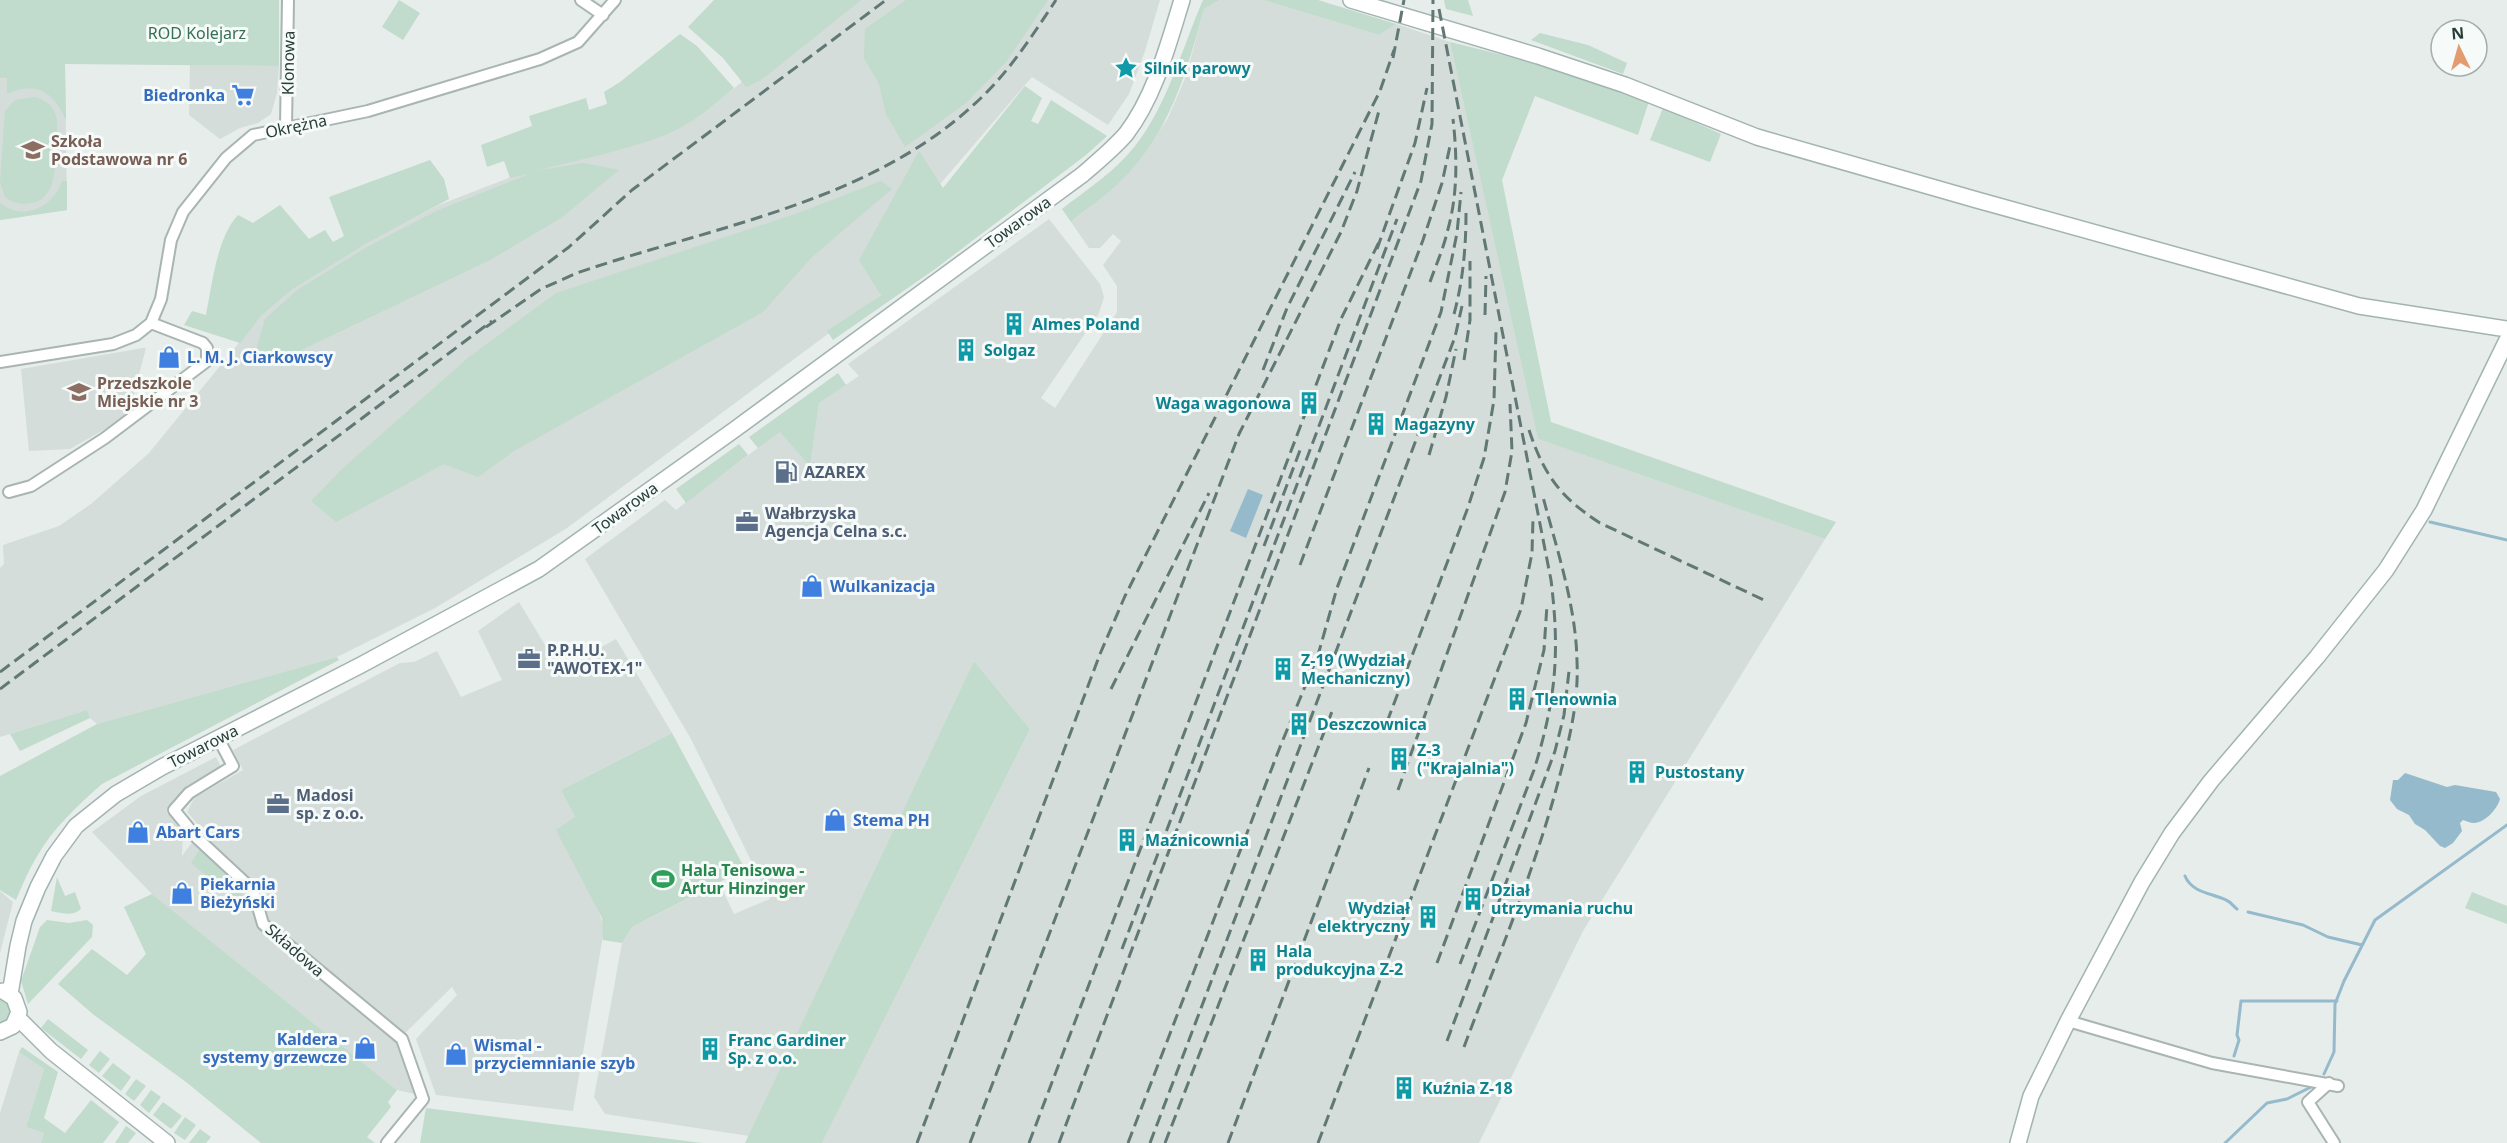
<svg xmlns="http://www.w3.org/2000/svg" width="2507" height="1143" viewBox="0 0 2507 1143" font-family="'Noto Sans',sans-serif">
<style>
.built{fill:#d4ddda}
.green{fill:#c1dbcc}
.water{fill:#95bacb}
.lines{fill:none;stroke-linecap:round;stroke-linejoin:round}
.stream{stroke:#95bacb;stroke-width:3}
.street-casing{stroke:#a9b5b2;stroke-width:14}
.secondary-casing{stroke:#a2b4b1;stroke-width:18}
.street{stroke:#fff;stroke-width:10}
.secondary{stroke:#fff;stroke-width:15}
.rail{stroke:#617875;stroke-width:3;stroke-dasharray:12 6;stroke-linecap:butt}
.labels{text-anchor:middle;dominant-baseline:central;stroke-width:6;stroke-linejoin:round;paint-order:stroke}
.park-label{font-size:16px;fill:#356f54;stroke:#f6faf8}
.street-label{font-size:16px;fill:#273d3a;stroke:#f6faf8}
.culture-label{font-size:16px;font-weight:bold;fill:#0d838f;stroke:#f6faf8;text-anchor:start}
.shop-label{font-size:16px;font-weight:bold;fill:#366cbe;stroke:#f6faf8;text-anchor:start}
.education-label{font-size:16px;font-weight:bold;fill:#785e54;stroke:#f6faf8;text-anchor:start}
.service-label{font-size:16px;font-weight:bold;fill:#4e5e75;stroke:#f6faf8;text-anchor:start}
.leisure-label{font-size:16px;font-weight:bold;fill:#27864d;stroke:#f6faf8;text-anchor:start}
</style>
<rect width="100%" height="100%" fill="#e6edeb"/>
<!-- built -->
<path class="built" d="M855,0H1160L1145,51L1129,94L1108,125L1032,77L911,218L934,255L567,528L435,608L337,657L97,724L90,718L87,710L0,737V568L4,564L3,545L59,526L91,504L149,453L261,316L293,289L367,242L439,205L529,170L710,108L793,40Z
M1220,0H1263L1379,35L1396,24L1450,42L1538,439L1825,539L1583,931L1479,1143H822L1030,729L974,661L749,1136L605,1114L594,1097L622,943L632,927L719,883L734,914L770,899L691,739L585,559L665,500L676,510L780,431L810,465L819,403L859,376L848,364L1049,219L1100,284L1104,297L1099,313L1041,398L1055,408L1117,312V286L1103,265L1121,241L1113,234L1100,248H1089L1071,222L1120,182L1144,154L1168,118L1186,76L1204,9Z
M0,62L65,64L67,210L0,220Z
M190,65L279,66L277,93L271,114L258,123L240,128L220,139L189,115Z
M143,348H146L128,416L70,449L29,451L21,369Z
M519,602L560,670L616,639L672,733L561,790L575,817L604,930L573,1111L436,1095L416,1039L457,995L452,987L397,1041L415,1094L397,1090L152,894L92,832L141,796L216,757L221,767L187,786L166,811L183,832L182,856L202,829L187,812L194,798L243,770L233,750L400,663L414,662L437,651L461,697L502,680L478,631Z
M0,891L13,902L0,953Z
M19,1052L44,1069L26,1127L44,1133L41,1143H0V1113Z"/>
<!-- green -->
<path class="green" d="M0,0H279V66L65,64L66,120C54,93 37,80 7,94V78H0Z
M399,0L420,13L403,40L382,27Z
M714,0H861L761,80L746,87L723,58L688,27Z
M906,0H1048L1006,62L966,103L905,147L886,114L879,84L864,58L865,29Z
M1203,0H1220L1204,9C1186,74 1170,132 1121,181C1106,196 1087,208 1071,222L1062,209C1086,190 1116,171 1135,146C1168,104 1182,48 1203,0Z
M1263,0H1318L1396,24L1379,35Z
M1444,0H1468L1473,16L1446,9Z
M1540,33L1588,45L1627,63L1623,74L1531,40Z
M680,34L697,46L734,88C713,106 690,125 665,135C623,151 578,160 535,171L583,163L619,170L561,218L490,260L293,354L256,350L265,319L297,290L367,247L436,211L532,173L510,178L504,161L487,167L481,145L532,126L529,116L586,98L589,110L607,104L604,92L620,82Z
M1450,42L1539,64L1649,101L1638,135L1535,96L1502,180L1551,422L1836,522L1825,539L1538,439Z
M1025,86L1042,98L1031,121L1038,124L1051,100L1107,136L1086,155L935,269L833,340L827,331L881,295L859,260L919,151L943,188Z
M34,97C42,99 51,103 55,113C59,122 56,135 56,145C55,165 57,199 31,203C21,205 14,203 5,197L0,183L5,111L15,100Z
M1663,108L1721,134L1710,162L1650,140Z
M430,160L444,179L449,199L367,243L293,289L261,316L240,343L184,325L192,311L206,315C212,285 217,237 238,215L253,223L280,205L309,239L325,230L333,242L344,236L329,197Z
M62,181H67V210L0,220V203C23,222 54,207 62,181Z
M881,181L892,189L812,257L763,312L514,451L478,477L444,464L336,522L311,501L343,468L469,357L556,293L798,213Z
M838,373L846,385L819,403L810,466L780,432L758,448L749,437Z
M739,444L748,455L686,503L676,489Z
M337,657L339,660L102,784C77,806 52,829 36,858C28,871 22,886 16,900L0,890V776L97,724Z
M974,661L1030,729L822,1143H745Z
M87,710L90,718L20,751L10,734Z
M672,733L745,869L632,927L622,943L603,940L602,918L556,830L575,817L561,790Z
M200,849L233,882L254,912L231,896L191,863Z
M57,877L65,896L75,892L81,909C72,917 62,913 51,911Z
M2472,892L2507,906V924L2465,908Z
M152,894L397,1090L388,1102L391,1107L367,1137L375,1143H261L186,1082L94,1015L58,984L92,949L127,975L146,954L124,907Z
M47,920L69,923L87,920L93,925L92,937L28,1004L21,981L40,927Z
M0,997L7,1001L12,1012L8,1019L0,1024Z
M48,1019L88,1050L81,1059L41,1028Z
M22,1047L58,1072L44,1118L65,1133L91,1100L119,1122L103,1143H41L44,1133L26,1127L44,1069L19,1052Z
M100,1051L110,1059L99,1073L89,1065Z
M113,1063L131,1077L121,1091L102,1076Z
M136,1079L146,1086L134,1101L125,1094Z
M151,1090L161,1097L149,1113L140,1105Z
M163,1102L182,1116L171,1129L153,1115Z
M426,1108L702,1143H420Z
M185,1117L196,1125L185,1140L174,1133Z
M126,1126L136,1133L128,1143H115Z
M200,1129L211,1137L206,1143H189Z"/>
<!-- water -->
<path class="water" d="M1248,489L1263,495L1246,538L1230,531Z
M2405,773L2447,787L2455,785L2496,792L2500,799C2498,808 2485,823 2474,823C2470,823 2467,821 2463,820L2460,823L2462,831L2453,843L2445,848L2440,846L2425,830L2415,824L2409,815L2397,809L2390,800L2393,780H2398Z"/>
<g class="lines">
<!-- stream -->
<path class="stream" d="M2430,522L2507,540
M2185,876C2192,893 2212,893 2226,900C2231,902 2233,906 2237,909
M2248,912L2303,925L2328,937L2362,945
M2234,1056L2239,1040L2237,1035L2241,1001H2337
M2324,1074L2334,1052L2335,1004L2344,981L2375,920L2507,825
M2225,1143L2267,1103L2287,1099L2313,1086"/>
<!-- street casing -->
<g class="street-casing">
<path id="street" d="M581,0L603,15
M286,127L288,0
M0,362L113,344L136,335L151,323L161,299L171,240L183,212L226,158L253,135L368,111L540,59L578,42L615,0
M9,492L31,486L105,438L207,361V348L203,343L151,323
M218,738L233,766L189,793L174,810L197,838L253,890L263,924L402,1039L423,1099L387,1143
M2068,1021L2212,1063L2338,1086
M2329,1083L2308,1102L2334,1143"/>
</g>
<!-- secondary casing -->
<g class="secondary-casing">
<path id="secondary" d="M1351,0L1538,56L1625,85L1757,137L1977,200L2359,306L2507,329
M10,994L18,946L24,921L38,887L54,856L76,826L116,794L162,767L361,665L539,569L734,430L1082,175C1097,162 1113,149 1126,134C1155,96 1168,45 1182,0
M18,1018L51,1051L167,1143
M0,1032L13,1026L19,1012L14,998L3,991
M2018,1143L2031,1096L2068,1021L2142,882L2172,833L2211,781L2317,657L2386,570L2424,510L2507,340"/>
</g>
<!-- street -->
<use href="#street" class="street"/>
<!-- secondary -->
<use href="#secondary" class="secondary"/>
<!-- rail -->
<path class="rail" d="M1439,9L1551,580C1560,653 1556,699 1534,770L1460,964
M1393,58L1404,0
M1377,249L1415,143L1427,88
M1430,282C1436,265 1444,247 1448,229C1458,193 1457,155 1453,119
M1454,314C1463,281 1466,247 1466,213
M1485,315L1486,276
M486,327L541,289L577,273C716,225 877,202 985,94C1013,66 1034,33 1056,0
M1464,360L1470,320V261
M1263,370L1287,308L1355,172
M1529,430C1544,475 1560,497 1600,523L1766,601
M1429,455L1446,397L1456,349
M1264,546L1302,445
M1300,565L1423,240L1442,183L1450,146
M0,672L569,247L632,190L886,0
M0,689L492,321
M1111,689L1209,493
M1387,722L1467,510L1484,458L1494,400L1496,331
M1398,790L1505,492L1512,451L1510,404
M1122,949L1397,219
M1437,963L1526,723L1544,650L1547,605
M1447,1041L1555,751L1564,715L1569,671
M1464,1047C1496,961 1533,875 1557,786C1568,745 1579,704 1577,661C1576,606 1557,550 1543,497
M917,1143L1100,654L1125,596L1380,91L1394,50
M970,1143L1239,434L1341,232L1357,191L1380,107
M1029,1143L1341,319L1379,242
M1059,1143L1421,181L1432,124L1433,0
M1128,1143L1280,747L1318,655L1337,588L1441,312L1457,233L1461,192
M1150,1143L1455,337L1462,306
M1165,1143L1333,709
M1228,1143L1369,768
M1318,1143L1521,609L1532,553L1533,519"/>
</g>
<!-- icons -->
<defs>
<g id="sight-bare" transform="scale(1.8)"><path d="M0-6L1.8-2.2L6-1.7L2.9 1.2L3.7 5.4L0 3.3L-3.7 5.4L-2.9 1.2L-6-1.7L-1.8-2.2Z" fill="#0f9aa8" stroke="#f6faf8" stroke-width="2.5" paint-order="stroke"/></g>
<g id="supermarket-bare" transform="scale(1.8)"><path d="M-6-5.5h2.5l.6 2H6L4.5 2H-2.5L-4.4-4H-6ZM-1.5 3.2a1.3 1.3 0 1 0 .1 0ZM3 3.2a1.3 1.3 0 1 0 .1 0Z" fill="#3f7fe0" stroke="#f6faf8" stroke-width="2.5" paint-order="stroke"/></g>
<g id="school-bare" transform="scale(1.8)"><path d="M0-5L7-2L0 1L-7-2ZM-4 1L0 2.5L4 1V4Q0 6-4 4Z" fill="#8d6e63" stroke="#f6faf8" stroke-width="2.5" paint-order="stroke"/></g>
<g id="building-bare" transform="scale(1.8)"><path d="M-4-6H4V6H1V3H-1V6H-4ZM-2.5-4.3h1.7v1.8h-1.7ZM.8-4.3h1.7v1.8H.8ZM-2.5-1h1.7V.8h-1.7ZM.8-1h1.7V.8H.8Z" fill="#0f9aa8" stroke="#f6faf8" stroke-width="2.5" paint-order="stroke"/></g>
<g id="shop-bare" transform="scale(1.8)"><path d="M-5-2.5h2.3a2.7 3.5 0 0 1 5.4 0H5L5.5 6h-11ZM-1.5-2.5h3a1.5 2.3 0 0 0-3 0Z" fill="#3f7fe0" stroke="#f6faf8" stroke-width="2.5" paint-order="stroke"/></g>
<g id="fuel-bare" transform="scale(1.8)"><path d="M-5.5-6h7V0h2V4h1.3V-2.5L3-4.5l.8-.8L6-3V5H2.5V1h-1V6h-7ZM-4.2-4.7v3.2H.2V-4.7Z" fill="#5c6f8a" stroke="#f6faf8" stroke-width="2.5" paint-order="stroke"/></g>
<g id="office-bare" transform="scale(1.8)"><path d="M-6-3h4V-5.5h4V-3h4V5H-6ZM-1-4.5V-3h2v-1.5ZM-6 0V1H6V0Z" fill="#5c6f8a" stroke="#f6faf8" stroke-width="2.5" paint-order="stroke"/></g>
<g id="stadium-bare" transform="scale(1.8)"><path d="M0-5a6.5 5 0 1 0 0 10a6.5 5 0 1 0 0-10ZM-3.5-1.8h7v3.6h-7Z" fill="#2e9e5b" stroke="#f6faf8" stroke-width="2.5" paint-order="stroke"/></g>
</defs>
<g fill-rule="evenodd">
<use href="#sight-bare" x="1126" y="68"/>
<use href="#supermarket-bare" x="243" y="95"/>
<use href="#school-bare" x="33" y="150"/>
<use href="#building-bare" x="1014" y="324"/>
<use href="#building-bare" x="966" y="350"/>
<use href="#shop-bare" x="169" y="357"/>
<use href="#school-bare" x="79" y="392"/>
<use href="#building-bare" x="1309" y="403"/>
<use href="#building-bare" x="1376" y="424"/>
<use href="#fuel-bare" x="786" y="472"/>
<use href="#office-bare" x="747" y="522"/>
<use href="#shop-bare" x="812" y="586"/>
<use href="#office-bare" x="529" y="659"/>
<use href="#building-bare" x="1283" y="669"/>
<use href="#building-bare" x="1517" y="699"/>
<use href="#building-bare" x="1299" y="724"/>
<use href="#building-bare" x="1399" y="759"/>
<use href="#building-bare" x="1637" y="772"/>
<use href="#office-bare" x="278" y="804"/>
<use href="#shop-bare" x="835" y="820"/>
<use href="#shop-bare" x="138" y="832"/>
<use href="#building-bare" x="1127" y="840"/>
<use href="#stadium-bare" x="663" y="879"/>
<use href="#shop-bare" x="182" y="893"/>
<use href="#building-bare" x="1473" y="899"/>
<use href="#building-bare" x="1428" y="917"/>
<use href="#building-bare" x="1258" y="960"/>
<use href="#shop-bare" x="365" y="1048"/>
<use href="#building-bare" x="710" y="1049"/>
<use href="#shop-bare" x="456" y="1054"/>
<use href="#building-bare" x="1404" y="1088"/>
</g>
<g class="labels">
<!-- park labels -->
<g class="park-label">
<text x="197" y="33">ROD Kolejarz</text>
</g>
<!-- street labels -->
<g class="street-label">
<text transform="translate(288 63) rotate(-89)">Klonowa</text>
<text transform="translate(296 126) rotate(-12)">Okrężna</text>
<text transform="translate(1018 222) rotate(-36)">Towarowa</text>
<text transform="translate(625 508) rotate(-36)">Towarowa</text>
<text transform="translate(203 746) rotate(-27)">Towarowa</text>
<text transform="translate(295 950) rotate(41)">Składowa</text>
</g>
<!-- culture labels -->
<g class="culture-label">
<text x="1144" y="68">Silnik parowy</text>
<text x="1032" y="324">Almes Poland</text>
<text x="984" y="350">Solgaz</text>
<text x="1291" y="403" text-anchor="end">Waga wagonowa</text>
<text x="1394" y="424">Magazyny</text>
<text x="1301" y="660">Z-19 (Wydział<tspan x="1301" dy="18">Mechaniczny)</tspan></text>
<text x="1535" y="699">Tlenownia</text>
<text x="1317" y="724">Deszczownica</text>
<text x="1417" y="750">Z-3<tspan x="1417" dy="18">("Krajalnia")</tspan></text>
<text x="1655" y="772">Pustostany</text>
<text x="1145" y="840">Maźnicownia</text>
<text x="1491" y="890">Dział<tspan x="1491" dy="18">utrzymania ruchu</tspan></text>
<text x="1410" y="908" text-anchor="end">Wydział<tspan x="1410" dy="18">elektryczny</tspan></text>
<text x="1276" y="951">Hala<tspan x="1276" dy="18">produkcyjna Z-2</tspan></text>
<text x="728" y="1040">Franc Gardiner<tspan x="728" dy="18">Sp. z o.o.</tspan></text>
<text x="1422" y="1088">Kuźnia Z-18</text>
</g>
<!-- shop labels -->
<g class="shop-label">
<text x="225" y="95" text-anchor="end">Biedronka</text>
<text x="187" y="357">L. M. J. Ciarkowscy</text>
<text x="830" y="586">Wulkanizacja</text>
<text x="853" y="820">Stema PH</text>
<text x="156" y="832">Abart Cars</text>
<text x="200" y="884">Piekarnia<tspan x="200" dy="18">Bieżyński</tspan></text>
<text x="347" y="1039" text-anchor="end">Kaldera -<tspan x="347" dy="18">systemy grzewcze</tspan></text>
<text x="474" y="1045">Wismal -<tspan x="474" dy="18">przyciemnianie szyb</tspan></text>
</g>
<!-- education labels -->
<g class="education-label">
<text x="51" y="141">Szkoła<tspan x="51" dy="18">Podstawowa nr 6</tspan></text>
<text x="97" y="383">Przedszkole<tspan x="97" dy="18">Miejskie nr 3</tspan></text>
</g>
<!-- service labels -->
<g class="service-label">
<text x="804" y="472">AZAREX</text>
<text x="765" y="513">Wałbrzyska<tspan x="765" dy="18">Agencja Celna s.c.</tspan></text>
<text x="547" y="650">P.P.H.U.<tspan x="547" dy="18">"AWOTEX-1"</tspan></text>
<text x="296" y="795">Madosi<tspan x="296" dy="18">sp. z o.o.</tspan></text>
</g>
<!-- leisure labels -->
<g class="leisure-label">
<text x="681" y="870">Hala Tenisowa -<tspan x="681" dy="18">Artur Hinzinger</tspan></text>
</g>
</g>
<!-- north arrow -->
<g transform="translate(2459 48) rotate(355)"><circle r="28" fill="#f6faf8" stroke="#a3aeac" stroke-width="1.5"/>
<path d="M0-4.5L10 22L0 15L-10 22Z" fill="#e29c6f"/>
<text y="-9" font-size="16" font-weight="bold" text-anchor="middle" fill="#273d3a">N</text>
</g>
</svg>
